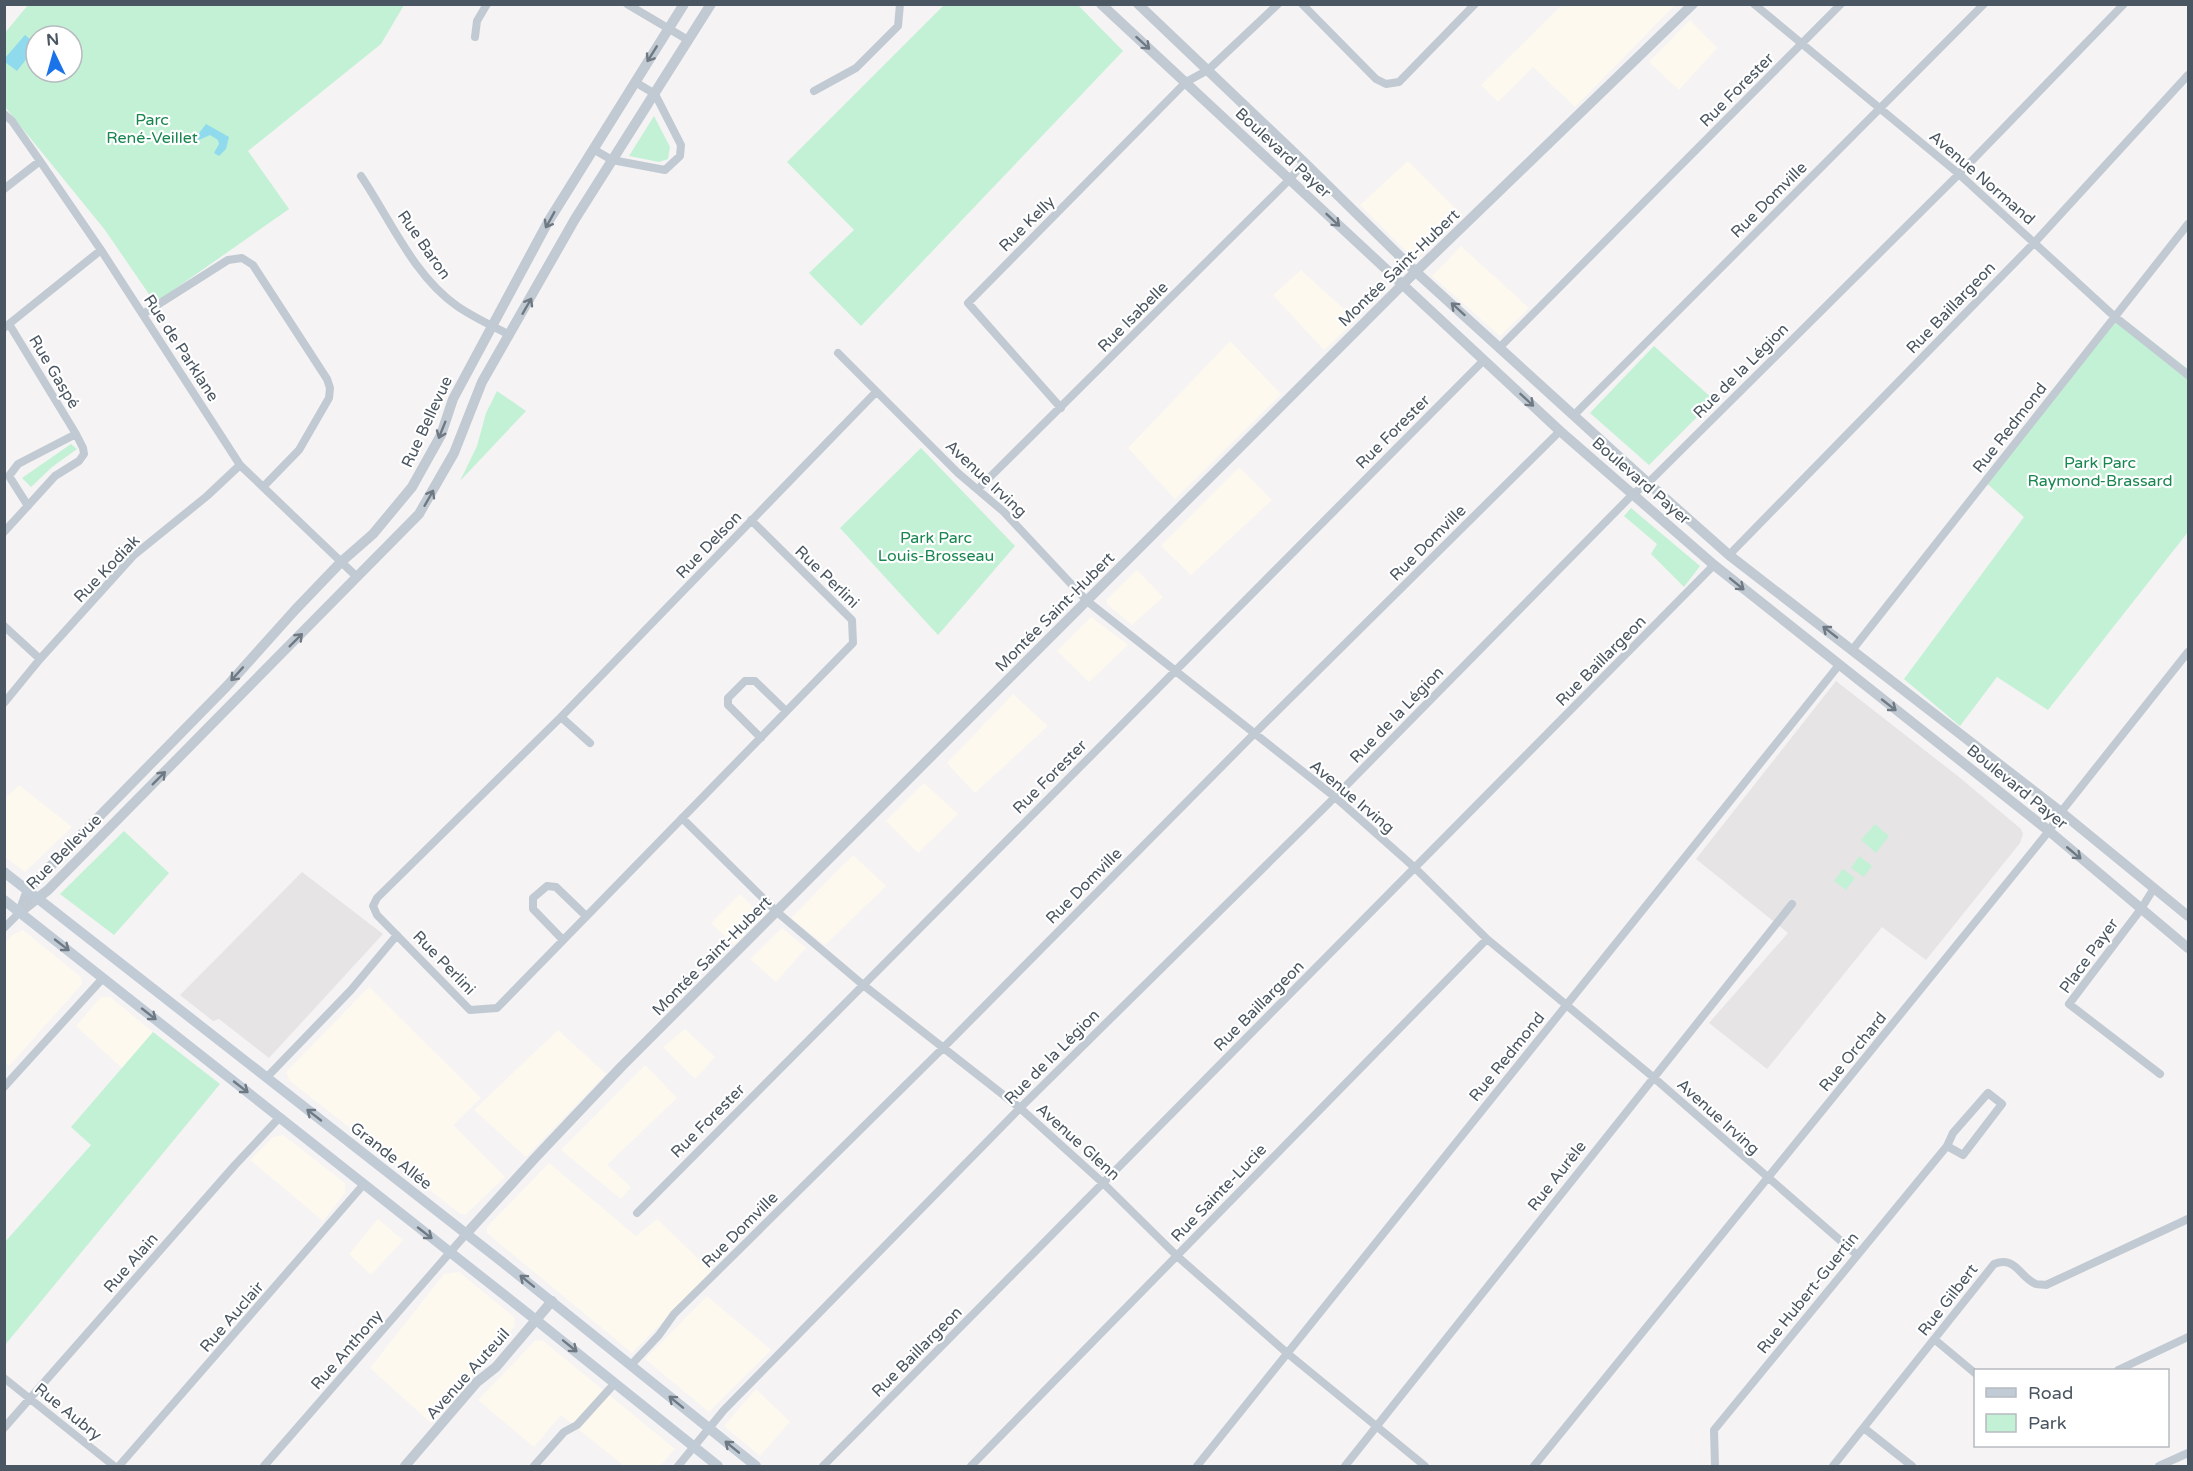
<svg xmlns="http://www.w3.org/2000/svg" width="2193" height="1471" viewBox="0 0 2193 1471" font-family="'Varela Round',sans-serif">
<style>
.commercial{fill:#fdf9ef}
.education{fill:#e6e4e5}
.green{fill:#c3f1d5;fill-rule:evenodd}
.water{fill:#90daee}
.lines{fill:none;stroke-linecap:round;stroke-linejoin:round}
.minor{stroke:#c1cad2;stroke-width:8}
.tertiary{stroke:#c1cad2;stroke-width:10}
.secondary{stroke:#c1cbd6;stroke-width:10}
.oneway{stroke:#6e7983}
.oneway2{stroke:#6e7984}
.labels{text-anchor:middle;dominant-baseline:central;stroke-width:4.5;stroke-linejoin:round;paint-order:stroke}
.street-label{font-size:16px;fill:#4a5661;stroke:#fff}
.park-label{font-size:16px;fill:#17864f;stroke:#fff}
</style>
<rect width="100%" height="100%" fill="#f5f3f3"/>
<!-- commercial -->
<path class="commercial" d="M1562,5H1675L1575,107L1533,67L1498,102L1481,85Z
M1690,20L1717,48L1679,90L1649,62Z
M1408,161L1463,216L1415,260L1360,205Z
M1461,246L1529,308L1500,336L1432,276Z
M1301,270L1356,320L1324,350L1273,295Z
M1230,341L1281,394L1175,499L1128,448Z
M1239,467L1272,500L1191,575L1161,546Z
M1137,570L1163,597L1132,625L1107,604V599Z
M1091,617L1128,645L1089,682L1057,651Z
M1013,694L1048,726L975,793L947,763Z
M924,783L958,814L918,853L886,821Z
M19,785L72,827L25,872L5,857V798Z
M853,855L886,886L825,945L791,918Z
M740,894L762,916L734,945L711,923Z
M782,928L806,948L776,982L750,959Z
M23,930L81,977L82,984L9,1066L4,1062L5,943L12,935Z
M369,987L481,1098L453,1125L505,1177L465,1215L459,1213L290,1081L286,1072Z
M101,997H110L153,1032L122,1068L76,1026Z
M685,1029L715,1057L695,1079L663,1047Z
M558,1030L606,1074L526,1157L474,1110Z
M645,1065L677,1098L607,1165L631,1187L621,1199L561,1150Z
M283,1135L345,1183V1193L323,1221L250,1160L273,1137Z
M549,1163L636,1236L657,1219L712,1272L632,1353L487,1233V1227Z
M378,1219L403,1240L371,1275L349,1254Z
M459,1272L514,1317L515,1326L431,1423L370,1368L444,1274Z
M707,1296L771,1350L709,1412L645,1359Z
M542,1340L675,1449L660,1466H624L561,1415L534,1447L478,1400L535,1341Z
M756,1389L790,1422L760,1456L724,1426Z"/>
<!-- education -->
<path class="education" d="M1836,681L1959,777L2021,829L2023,834L2020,843L1926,960L1882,927L1767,1069L1709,1023L1788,933L1696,859Z
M302,872L383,934L269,1058L219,1019L213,1021L180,995Z"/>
<!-- green -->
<path class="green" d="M28,5H404L381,44L248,151L289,209L155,303L105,230L5,107L4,34ZM36,36H72V72H36Z
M944,5H1078L1123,51L861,326L809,273L854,230L787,162Z
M654,116L670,147L668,159L659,162L629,156Z
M2116,313L2188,369V532L2048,710L1997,677L1960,726L1904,679L2024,517L1982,479Z
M1654,346L1714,400L1649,465L1590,413Z
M497,391L526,411L460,481L477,446L486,413Z
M71,444L77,449L52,467L31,487L22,478Z
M921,448L1015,546L938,635L840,528Z
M1631,508L1700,566L1684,587L1651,554L1657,544L1624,516Z
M1875,824L1889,836L1876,853L1861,840Z
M124,831L169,873L114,935L60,894Z
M1859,856L1872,866L1864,877L1851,868Z
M1843,869L1855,878L1846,890L1834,881Z
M153,1032L220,1084L5,1345V1242L91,1145L71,1127Z"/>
<!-- water -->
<path class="water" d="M25,35L36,44V63L28,57L17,71L5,62V58Z
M206,124L229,137L226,149L219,156L214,153L219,144L218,140L210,135L199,140L196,137Z"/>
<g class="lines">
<!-- minor -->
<path class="minor" d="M627,4L688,40
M1302,4L1376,79L1386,84L1399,82L1475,4
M1754,4L1959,174L2115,317L2188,375
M475,37L477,21L487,4
M814,91L856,68L898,26L900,4
M4,114L12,121L40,161L101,250L240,465L357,577
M593,149L612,160L665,170L680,156L681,145L655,94L635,82
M361,176C390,219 413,275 457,306C473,317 492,326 510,335
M4,189L40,161
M143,314L228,260L242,258L253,265L327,379L330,388L329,398L299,450L263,487
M4,328L101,250
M1500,347L1841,4
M838,353L958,473L1004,512L1087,601L1335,797L1414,867L1487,939L1653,1077L1857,1255
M1061,408L968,303L1186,82L1208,70L1278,4
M1574,415L1984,4
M978,489L1290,179L1304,162
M28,506L9,476L18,464L76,434
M751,520L852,620L853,643L497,1008L470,1010L377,915L373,906L377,898L561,717L876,392
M4,532L55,476L79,461L84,454L83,448L76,434L9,324
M1729,555L2035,242L2188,75
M4,626L40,659
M1853,649L2188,224
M4,703L40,659L133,556L207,496L240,465
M561,717L590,743
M761,738L728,705V698L745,681H755L786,711
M682,818L777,912L862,984L1020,1108L1103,1183L1177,1256L1287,1353L1425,1466
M2154,888L2141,909L2069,1004L2160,1074
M4,928L20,912
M563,940L533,909V898L547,886L556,887L586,916
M267,1077L351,990L397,935
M4,1087L103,978
M637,1213L1484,360
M1934,1339L1976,1374
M631,1365L659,1335L674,1314L944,1047L1249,739L1560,431
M2118,1370L2188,1337
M4,1378L114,1466
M4,1428L235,1165L279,1118
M1864,1428L1912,1466
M119,1466L364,1184
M264,1466L466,1234
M534,1466L564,1432L577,1425L615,1383
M678,1466L724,1410L1020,1108L1328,804L1633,494L1648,483L1959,174L2124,4
M823,1466L1714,565
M971,1466L1487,939
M1197,1466L1839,665
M1345,1466L1792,904
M1534,1466L2049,831L2061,812L2188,652
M1715,1466L1714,1430L1947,1146L1953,1133L1988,1093L2002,1104L1963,1155L1947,1146
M1833,1466L1994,1264C2016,1255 2020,1278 2036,1284C2039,1285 2043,1284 2046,1285L2188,1219
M2159,1466L2188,1453"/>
<!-- tertiary -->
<path class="tertiary" d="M1101,4L1560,431L1714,565L2049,831L2188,948
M1138,4L1304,162L1416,272L1648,483L1729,555L2061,812L2188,916
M20,912L48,890L419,514L454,453L482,382L575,219L711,4
M20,912L28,890L38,879L227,686L295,610L341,562L373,534L412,487L441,435L453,399L548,222L684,4
M466,1234L535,1158L622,1066L1402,285L1693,4
M405,1466L477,1382L496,1367L552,1301"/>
<!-- secondary -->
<path class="secondary" d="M4,872L501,1261L756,1466
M4,900L536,1320L718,1466"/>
</g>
<!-- one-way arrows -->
<defs><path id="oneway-shaft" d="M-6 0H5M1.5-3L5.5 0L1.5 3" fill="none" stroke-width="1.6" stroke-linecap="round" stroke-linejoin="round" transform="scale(1.5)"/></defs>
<g class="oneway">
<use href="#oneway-shaft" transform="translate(1143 43) rotate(42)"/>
<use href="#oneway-shaft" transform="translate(652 54) rotate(122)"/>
<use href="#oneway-shaft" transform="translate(550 220) rotate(119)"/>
<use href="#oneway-shaft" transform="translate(1333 220) rotate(43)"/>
<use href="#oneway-shaft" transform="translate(527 306) rotate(-60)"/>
<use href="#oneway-shaft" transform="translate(1458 309) rotate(-138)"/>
<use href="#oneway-shaft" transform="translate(1527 400) rotate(43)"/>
<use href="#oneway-shaft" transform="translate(442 430) rotate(112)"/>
<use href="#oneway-shaft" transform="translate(429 498) rotate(-60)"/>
<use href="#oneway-shaft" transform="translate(1737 584) rotate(39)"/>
<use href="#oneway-shaft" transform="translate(1830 632) rotate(-142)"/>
<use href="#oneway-shaft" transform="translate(296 640) rotate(-45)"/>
<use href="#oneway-shaft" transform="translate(237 674) rotate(132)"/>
<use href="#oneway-shaft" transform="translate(1889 705) rotate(38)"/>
<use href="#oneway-shaft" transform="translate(159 778) rotate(-45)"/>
<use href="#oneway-shaft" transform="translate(2074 853) rotate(40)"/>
</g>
<g class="oneway2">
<use href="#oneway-shaft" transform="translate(62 945) rotate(38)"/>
<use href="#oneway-shaft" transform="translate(149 1014) rotate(38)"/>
<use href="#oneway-shaft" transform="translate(241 1087) rotate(38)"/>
<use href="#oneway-shaft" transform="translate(314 1115) rotate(-142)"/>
<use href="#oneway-shaft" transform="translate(425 1233) rotate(38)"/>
<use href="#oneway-shaft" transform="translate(527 1281) rotate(-141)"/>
<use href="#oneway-shaft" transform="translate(570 1346) rotate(39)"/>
<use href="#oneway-shaft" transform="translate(676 1402) rotate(-141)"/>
<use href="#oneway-shaft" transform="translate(732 1447) rotate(-141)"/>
</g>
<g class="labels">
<!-- street labels -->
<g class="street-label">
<text transform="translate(1737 90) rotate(-45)">Rue Forester</text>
<text transform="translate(1283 153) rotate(43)">Boulevard Payer</text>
<text transform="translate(1982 178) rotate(41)">Avenue Normand</text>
<text transform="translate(1769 200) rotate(-45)">Rue Domville</text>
<text transform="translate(1027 224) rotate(-45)">Rue Kelly</text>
<text transform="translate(424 245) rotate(55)">Rue Baron</text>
<text transform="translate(1399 268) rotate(-44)">Montée Saint-Hubert</text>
<text transform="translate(1951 308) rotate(-46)">Rue Baillargeon</text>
<text transform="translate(1133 317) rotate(-45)">Rue Isabelle</text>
<text transform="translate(181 348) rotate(57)">Rue de Parklane</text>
<text transform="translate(1741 371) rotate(-45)">Rue de la Légion</text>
<text transform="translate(54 372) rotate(59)">Rue Gaspé</text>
<text transform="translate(427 422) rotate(-65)">Rue Bellevue</text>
<text transform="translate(2010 428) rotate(-52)">Rue Redmond</text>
<text transform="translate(1393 432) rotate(-45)">Rue Forester</text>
<text transform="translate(986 479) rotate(43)">Avenue Irving</text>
<text transform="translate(1641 481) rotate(41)">Boulevard Payer</text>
<text transform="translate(1428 543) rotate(-45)">Rue Domville</text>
<text transform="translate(709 545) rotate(-46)">Rue Delson</text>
<text transform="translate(107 569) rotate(-46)">Rue Kodiak</text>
<text transform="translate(827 577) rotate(44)">Rue Perlini</text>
<text transform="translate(1055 612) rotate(-45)">Montée Saint-Hubert</text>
<text transform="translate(1601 661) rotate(-45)">Rue Baillargeon</text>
<text transform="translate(1397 715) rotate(-46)">Rue de la Légion</text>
<text transform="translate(1050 777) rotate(-45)">Rue Forester</text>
<text transform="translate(2017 787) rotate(39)">Boulevard Payer</text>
<text transform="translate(1352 797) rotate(40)">Avenue Irving</text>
<text transform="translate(64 852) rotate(-45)">Rue Bellevue</text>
<text transform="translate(1084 886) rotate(-45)">Rue Domville</text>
<text transform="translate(712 956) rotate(-45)">Montée Saint-Hubert</text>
<text transform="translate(2089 956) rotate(-54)">Place Payer</text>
<text transform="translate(444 963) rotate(46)">Rue Perlini</text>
<text transform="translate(1259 1006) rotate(-45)">Rue Baillargeon</text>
<text transform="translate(1853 1052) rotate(-51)">Rue Orchard</text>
<text transform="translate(1052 1057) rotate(-45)">Rue de la Légion</text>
<text transform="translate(1507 1057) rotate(-51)">Rue Redmond</text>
<text transform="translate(1718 1117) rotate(42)">Avenue Irving</text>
<text transform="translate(708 1121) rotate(-45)">Rue Forester</text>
<text transform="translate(1078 1142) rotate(42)">Avenue Glenn</text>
<text transform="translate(391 1156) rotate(38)">Grande Allée</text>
<text transform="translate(1557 1176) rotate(-52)">Rue Aurèle</text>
<text transform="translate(1219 1193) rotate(-46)">Rue Sainte-Lucie</text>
<text transform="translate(740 1230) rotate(-45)">Rue Domville</text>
<text transform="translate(131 1263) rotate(-49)">Rue Alain</text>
<text transform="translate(1808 1293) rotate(-51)">Rue Hubert-Guertin</text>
<text transform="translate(1948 1300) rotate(-52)">Rue Gilbert</text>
<text transform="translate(232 1317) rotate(-49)">Rue Auclair</text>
<text transform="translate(347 1350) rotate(-49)">Rue Anthony</text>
<text transform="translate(917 1352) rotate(-45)">Rue Baillargeon</text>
<text transform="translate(468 1374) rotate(-48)">Avenue Auteuil</text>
<text transform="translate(68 1412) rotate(39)">Rue Aubry</text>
</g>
<!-- park labels -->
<g class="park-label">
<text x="152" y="120">Parc<tspan x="152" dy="18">René-Veillet</tspan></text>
<text x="2100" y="463">Park Parc<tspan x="2100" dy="18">Raymond-Brassard</tspan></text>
<text x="936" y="538">Park Parc<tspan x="936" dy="18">Louis-Brosseau</tspan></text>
</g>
</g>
<!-- border -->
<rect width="2193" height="1471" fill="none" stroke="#4a5661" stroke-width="12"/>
<!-- legend -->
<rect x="1974" y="1369" width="195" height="78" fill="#ffffff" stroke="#b7bbc0" stroke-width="1.5"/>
<rect x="1986" y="1388" width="30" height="9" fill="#c1cbd6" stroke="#b7bbc0" stroke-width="1.5"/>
<text x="2028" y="1399" font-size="18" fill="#4a5661">Road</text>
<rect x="1986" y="1414" width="30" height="18" fill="#c3f1d5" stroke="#b7bbc0" stroke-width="1.5"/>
<text x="2028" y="1429" font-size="18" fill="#4a5661">Park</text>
<!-- north arrow -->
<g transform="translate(54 54) rotate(355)"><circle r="28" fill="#ffffff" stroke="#b7bbc0" stroke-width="1.5"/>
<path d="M0-4.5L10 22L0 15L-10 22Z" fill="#1a73e8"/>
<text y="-9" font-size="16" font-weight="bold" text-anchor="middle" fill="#4a5661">N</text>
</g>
</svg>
